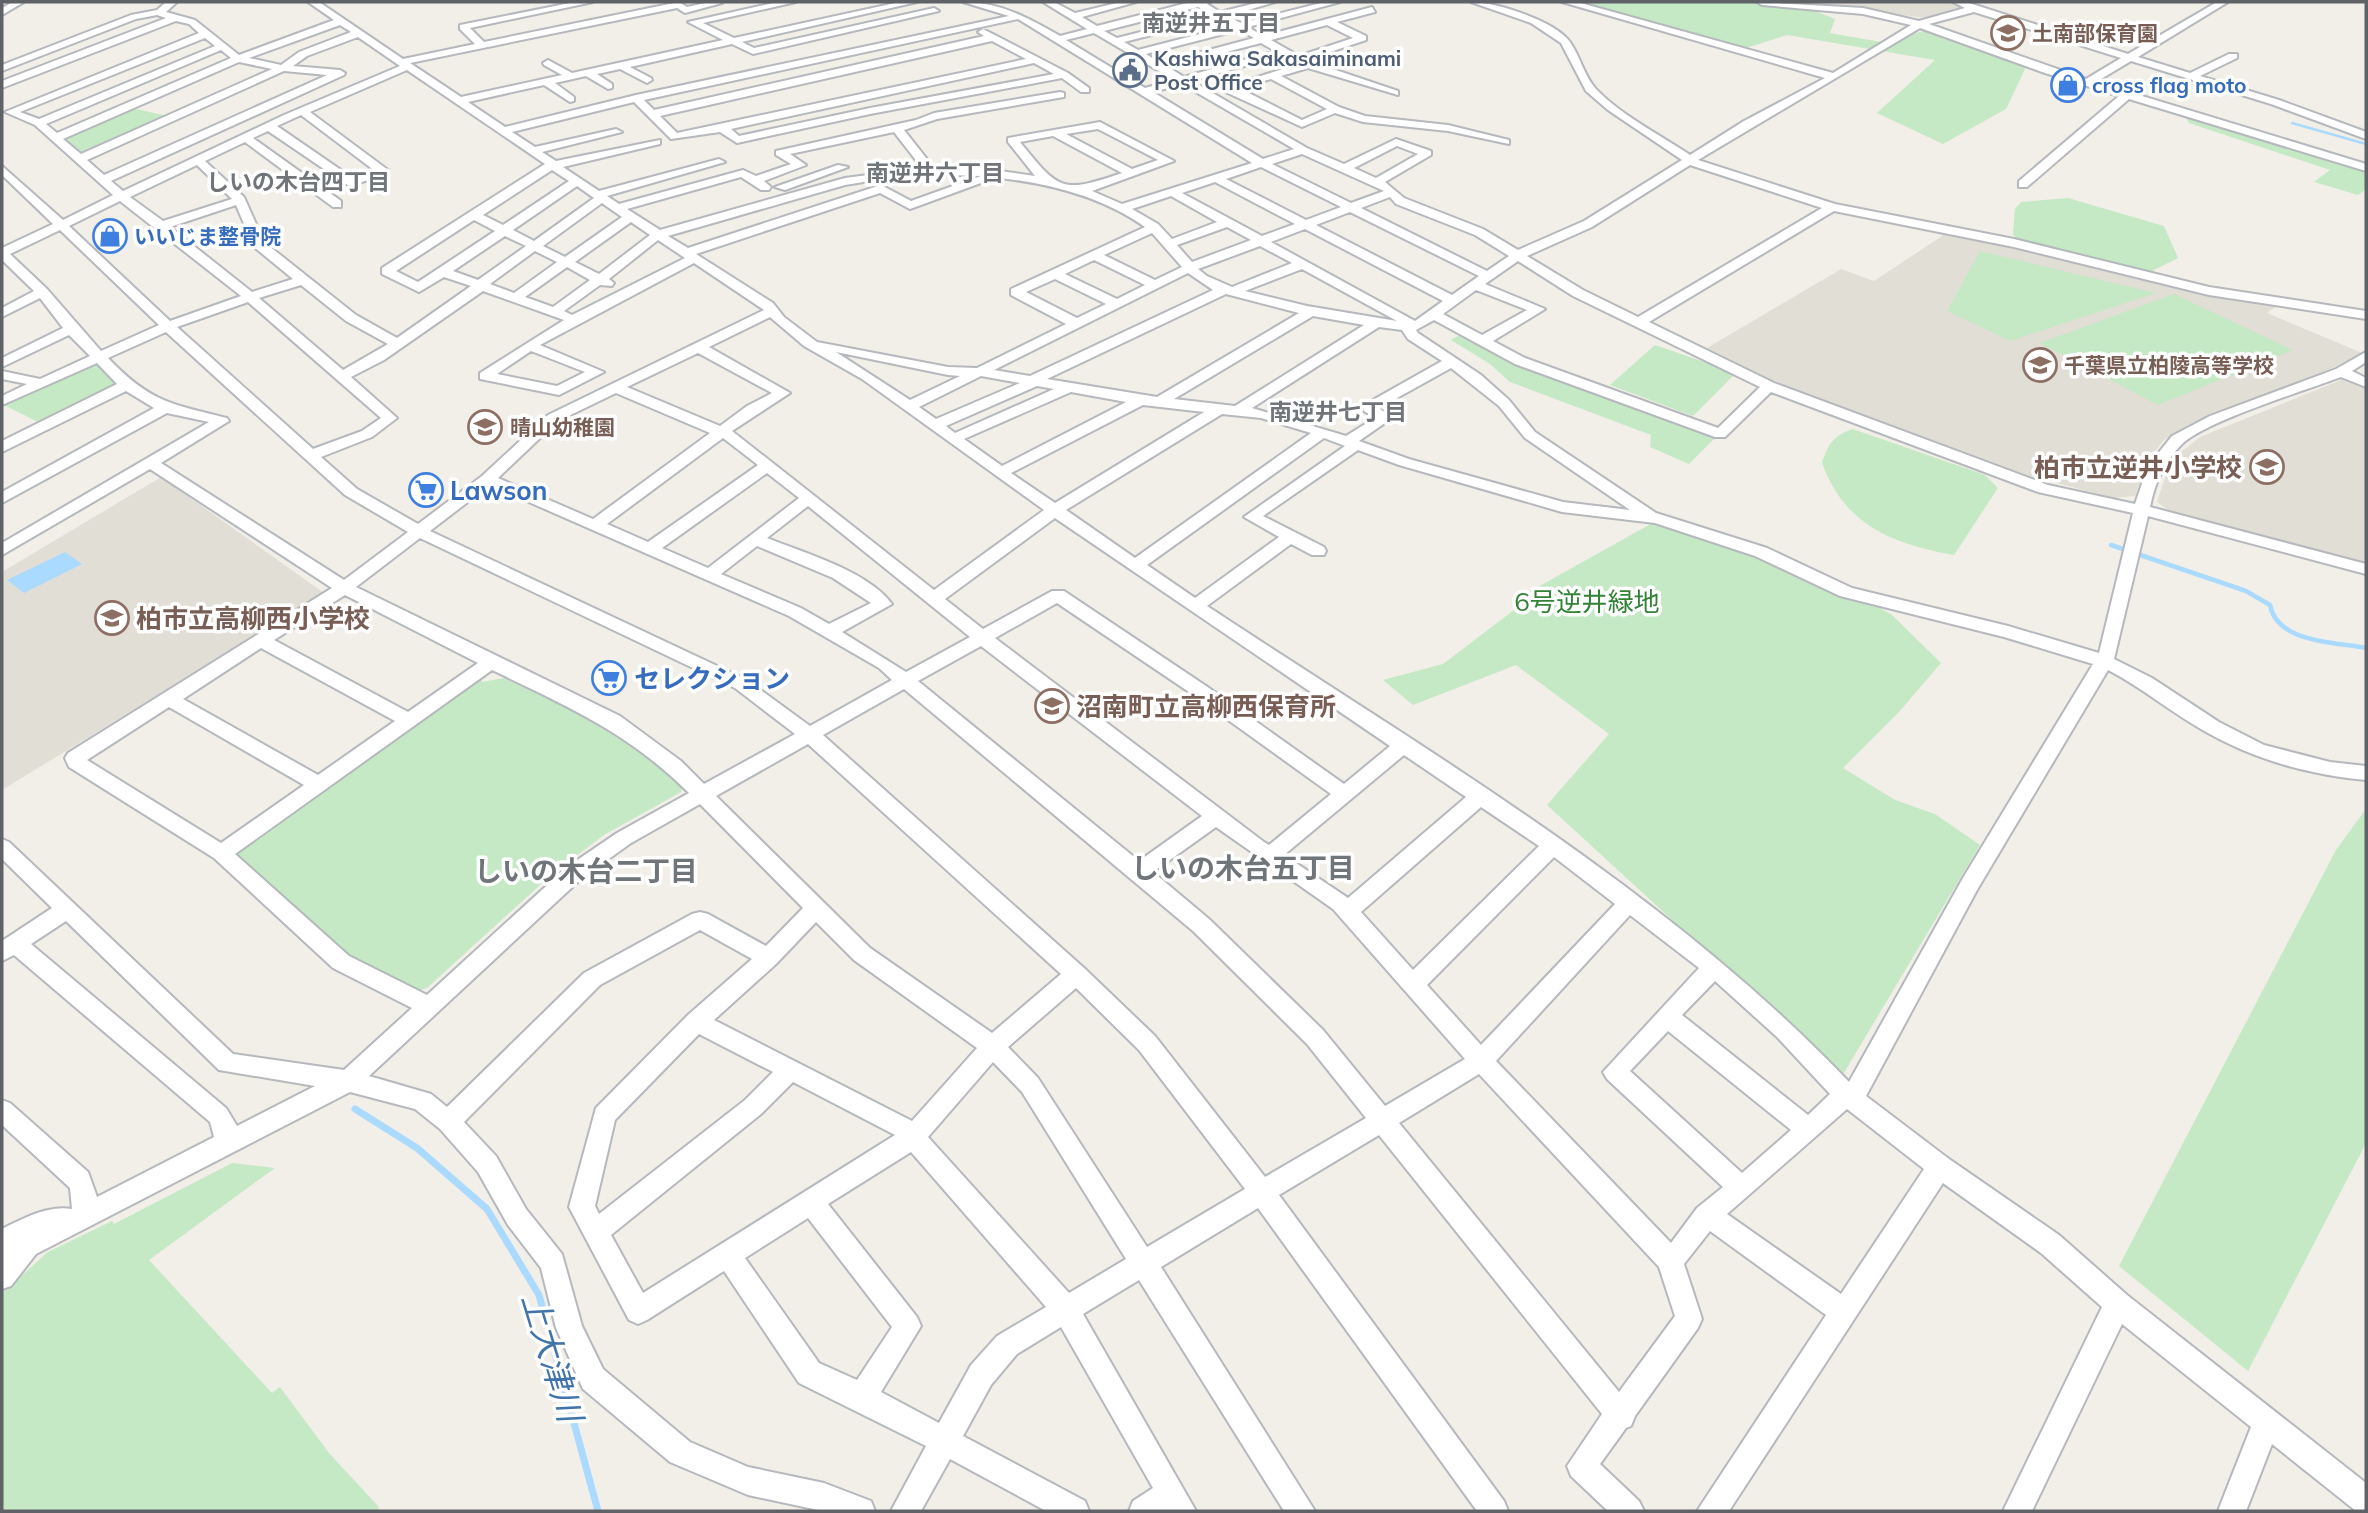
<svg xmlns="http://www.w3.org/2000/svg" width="2368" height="1513" viewBox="0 0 2368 1513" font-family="Mulish,'Noto Sans JP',sans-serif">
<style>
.education{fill:#e1ded6}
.green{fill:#c5e8c5}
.water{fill:#aadaff}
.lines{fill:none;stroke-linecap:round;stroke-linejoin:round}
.stream-far2{stroke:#aadaff;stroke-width:2.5}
.stream-far1{stroke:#aadaff;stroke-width:4.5}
.stream{stroke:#aadaff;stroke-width:7}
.minor-casing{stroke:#b5b8bc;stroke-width:4}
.minor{fill:#fff;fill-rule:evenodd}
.labels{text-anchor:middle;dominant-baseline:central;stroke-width:7;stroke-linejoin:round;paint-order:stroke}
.far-education-label{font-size:21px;font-weight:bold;fill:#785e54;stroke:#fff;text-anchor:start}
.far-service-label{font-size:21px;font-weight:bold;fill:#4e5e75;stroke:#fff;text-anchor:start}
.far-shop-label{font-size:21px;font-weight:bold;fill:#366cbe;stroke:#fff;text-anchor:start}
.far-neighbourhood-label{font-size:23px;font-weight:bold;fill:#70757a;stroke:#fff}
.education-label{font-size:26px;font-weight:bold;fill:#785e54;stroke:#fff;text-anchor:start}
.shop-label{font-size:26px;font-weight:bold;fill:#366cbe;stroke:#fff;text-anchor:start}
.park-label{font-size:26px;fill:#348238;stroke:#fff}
.neighbourhood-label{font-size:28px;font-weight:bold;fill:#70757a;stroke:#fff}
.near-water-label{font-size:33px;font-style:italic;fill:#4174aa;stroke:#fff}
</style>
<rect width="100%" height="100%" fill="#f1efe8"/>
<!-- education -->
<path class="education" d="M1789,2H1955L1966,9L1927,18Z
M1948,232L2277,306L2267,313L2362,353L2328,370L2188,425L2164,440L2147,461L2135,496L2114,498L2000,468L1767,378L1707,348L1841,269L1874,281Z
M2346,378L2366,387V563L2174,514L2157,502L2171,460L2200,437Z
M161,477L324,593L2,790V572Z"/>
<!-- green -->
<path class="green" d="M1571,2H1762L1803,6L1835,19L1830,33L1892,44L1899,38L1923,31L2026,67L2006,109L1943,144L1877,113L1935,60L1787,35L1746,48Z
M127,107L172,117L79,159L56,138Z
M2184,114L2366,170V189L2358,195L2314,182L2330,170L2189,123Z
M2068,198L2164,226L2178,258L2148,273L2020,244L2013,234L2015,209L2021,202Z
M1980,251L2156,293L2010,341L1947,311Z
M2174,294L2293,350L2158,405L2040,343Z
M1461,334L1519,364L1715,438L1689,464L1650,447L1651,435L1510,382L1490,364L1451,340Z
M1655,345L1736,373L1693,416L1610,385Z
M91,364H96L117,383L114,387L42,424L2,404Z
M1853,429L1985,475L1998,488L1954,555C1893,544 1845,526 1822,463C1828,444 1834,435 1853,429Z
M1656,521L1735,545L1866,600L1892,615L1941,663L1899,712L1843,768L1895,800L1935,814L1980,845L1842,1076L1547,805L1609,734L1516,665L1413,705L1383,680L1443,664L1518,607L1511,602Z
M480,677L482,682L504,678L607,728L668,773L682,787L681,792L604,835L552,874L427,988L415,991L347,955L236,854L237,848Z
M2366,809V1143L2248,1371L2119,1266L2336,850Z
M232,1163L275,1168L149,1260L272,1393L280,1387L329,1453L378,1506L379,1511H2V1293L48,1252L112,1221L114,1224Z"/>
<!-- water -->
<path class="water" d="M65,552L82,564L24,593L7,580Z"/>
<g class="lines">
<!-- stream-far2 -->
<path class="stream-far2" d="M2292,123L2366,144"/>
<!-- stream-far1 -->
<path class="stream-far1" d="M2111,545L2246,591L2270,605C2277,643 2335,642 2366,648"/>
<!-- stream -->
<path class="stream" d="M355,1109L417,1148L487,1209L539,1295L598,1511"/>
<!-- minor casing -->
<g class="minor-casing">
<path id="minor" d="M13,2H24L2,15V8Z
M166,2H177L166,12L195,20L239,55L334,20L308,2H319L403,59L475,44L460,29V25L575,2H593L470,28L484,42L679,2L687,7L710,2L722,3L685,13L677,8L410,63L461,97L562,75L544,65L543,63L548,60L572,73L723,40L688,22L778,2H796L703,23L734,38L900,2H917L742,42L754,48L934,8L939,11L753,54L732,44L630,67L651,78L652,80L647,83L620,69L597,74L612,84V88L608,89L586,76L555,83L574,97V101L570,102L544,85L468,102L505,127L636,95L1009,16L963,2C1000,2 1029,18 1060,36L1087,29L1043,2H1054L1075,13L1121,2H1136L1082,17L1097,26L1191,2H1211L1207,4L1220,12L1260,2H1275L1227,16L1241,23L1325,2H1340L1248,27L1263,36L1372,7L1375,12L1337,22L1366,36V40L1306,60L1398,91V95L1308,68L1281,76L1339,107L1365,116L1448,125L1509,140V144L1448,131L1363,122L1335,113L1302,127L1219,89L1299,64L1283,55L1192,81L1307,148L1344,164L1396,139L1431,151V155L1385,182L1404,198L1483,229L1518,250L1584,221L1682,160L1608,110L1586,91L1561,43L1531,23L1471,2C1496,2 1555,21 1570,42C1580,56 1584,76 1596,89C1622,116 1659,134 1690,155L1744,121L1825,78L1562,2H1577L1833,73L1911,25L1863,14L1762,5L1757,2L1863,8L1919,21L1965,8L1953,2H1966L2128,54L2217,2H2228L2138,57L2190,73L2229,54H2237V58L2200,76L2279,100L2366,132V139L2271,104L2131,61L2096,82L2366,164V171L2129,99L2027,187H2019V181L2119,96L2045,73L1920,28L1698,160L1835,204L2014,239L2209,287L2366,311V319L2209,295L2014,247L1834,211L1649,322L1774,383L2048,485L2135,504L2148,466L2172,436L2210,416L2336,369L2366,352V362L2352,371L2366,378V387L2341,377C2307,390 2202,422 2181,445C2163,463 2155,483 2150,507L2366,564V574L2148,516L2114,659L2152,678L2219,722L2264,745L2330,762L2366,766V780C2311,775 2256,760 2208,733C2173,714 2143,688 2108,670L1977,890L1866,1096L1949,1159L2059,1235L2127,1295L2366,1483V1511H2356L2272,1444L2246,1511H2218L2251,1427L2122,1324L2032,1511H2003L2102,1307L2041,1253L1943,1183L1729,1511H1697L1826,1315L1710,1231L1684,1264L1702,1319L1698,1328L1635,1416L1631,1426L1626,1428L1600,1464L1639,1501L1644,1511H1608L1571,1476L1567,1466L1602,1414L1379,1135L1279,1195L1504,1501L1508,1511H1477L1258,1208L1161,1267L1315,1511H1284L1139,1280L1083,1314L1196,1511H1129L1133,1501L1153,1488L1061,1327L1017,1354L991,1385L963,1436L1085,1501L1089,1511H1046L950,1459L921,1511H891L926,1446L799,1383L724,1271L647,1320L638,1324L629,1320L569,1207L596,1108L688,1015L752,959L700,930L600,985L464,1122L496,1156L526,1209L562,1254L582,1326L603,1369L690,1442L748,1467L824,1483L871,1501L875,1511H823L748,1495L670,1462L583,1389L556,1328L541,1268L508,1225L478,1172L440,1129L415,1109L350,1092L36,1254L11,1286L2,1289V1229C24,1218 48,1205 72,1209L70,1188L2,1125V1100L10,1103L88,1172L97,1197L214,1137L210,1122L14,955L2,961V941L52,908L2,859V839L9,842L233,1054L344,1070L412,1008L333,968L214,858L69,767L65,758L68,753L332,588L150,469L2,555V543L209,422L167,413L2,503V492L154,408L126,391L2,452V441L117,384L97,363L2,405V396L27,384L2,379V371L40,379L90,356L69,335L2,367V358L63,328L40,298L2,317V308L34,291L2,260V248L53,224L2,175V166L63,220L113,195L35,125L5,112L199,33L189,24L176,21L2,88V81L166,18L157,15L136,19L2,71V65L131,15L157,10ZM1198,7L1211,14L1117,38L1104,31ZM1974,12L2121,58L2086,79L1929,24ZM1218,18L1231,26L1138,50L1124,42ZM1018,19L1252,163L1122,204L1092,191L1174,161L1100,122L1008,138V142L1035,176L979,168H934L904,130L937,119L1064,97V93L1060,92L934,113L916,120L776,151V155L791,164L756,176L743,170L619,204L607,196L725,162L719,159L599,191L563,167L660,144V140L556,161L542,152L622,132L616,129L535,147L512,132L634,102L671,139L720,132L737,143L870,114L1062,78L1081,92H1089V88L1068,73L983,29L978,32L984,36L654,110L644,100ZM340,25L351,32L299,52L281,65L249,58ZM1327,25L1353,38L1299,56L1271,40ZM1239,30L1254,38L1160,63L1146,54ZM1094,33L1174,80L1145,88L1066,40ZM358,37L400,66L284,115L123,191L111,181L344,75L345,73L340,70L293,66L307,56ZM205,38L215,46L39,119L20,112ZM992,41L1026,59L677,133L660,116ZM1261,43L1275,51L1184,77L1168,67ZM221,50L231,58L57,133L46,124ZM239,62L272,69L81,154L63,139ZM1034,63L1054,74L870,108L739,136L731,129ZM407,70L545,164L382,268V274L419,292L444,277L471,286L397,338L356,315L264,242L244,197L205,161L245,142L333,207H341V201L253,138L268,131L349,186L388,174V170L310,112ZM284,71L327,75L104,175L87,160ZM1271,79L1327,109L1302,120L1239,88ZM1182,84L1294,149L1263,159L1153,92ZM301,115L375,171L354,179L277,126ZM1098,129L1158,160L1132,169L1066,134ZM894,132L922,168L845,178L660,230L627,209L741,177L761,190H769L771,187L764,181L806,165L790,154ZM1053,136L1122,173C1061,194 1059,190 1020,142ZM1397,146L1418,154L1376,178L1354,168ZM1302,154L1384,191L1351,203L1272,164ZM197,165L232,199L163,221L130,197ZM1690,165L1822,208L1638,317L1583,290L1527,256L1592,227ZM1261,167L1341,207L1306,220L1226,179ZM552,170L569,181L503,225L483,215ZM945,175L981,176L911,201L881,185L688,248L668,236L845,185L876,180ZM990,177C1043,182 1100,195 1145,227L1011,289V295L1066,324L977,368L948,367L817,342L784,317L773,303L696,254L880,193L910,209L989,180ZM1215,182L1295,224L1262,236L1182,193ZM577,186L594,198L534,241L513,230ZM1171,196L1217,222L1172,239L1158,224L1132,209ZM1390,197L1396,204L1475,235L1509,256L1487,271L1361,208ZM120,201L241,296L170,321L69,226ZM602,203L622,217L565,257L543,246ZM236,205L254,247L293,279L252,292L170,227ZM1350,212L1479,276L1452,295L1316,225ZM474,220L495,231L418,282L396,271ZM631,222L650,235L599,274L575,262ZM1227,227L1251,240L1192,262L1177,245ZM1305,229L1443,301L1415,321L1271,242ZM60,230L159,325L101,351L47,289L10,254ZM1152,233L1182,267L1155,280L1104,255ZM505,236L526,246L478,280L453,271ZM658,240L685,258L572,315L564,311L600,285L612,286L614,283L609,279ZM1260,246L1292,263L1232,287L1207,276L1198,269ZM535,251L557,262L514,293L490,284ZM1094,260L1145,285L1117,299L1065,274ZM1518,261L1573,296L1760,387L1718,428L1525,358L1493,341L1545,309L1485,284ZM694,263L764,310L548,415L482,476L418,524L357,489L321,457L372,437L397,418L351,377L384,360L483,291L564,320L480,373V379L559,395L604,372L540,345ZM567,267L590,280L553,307L525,297ZM1302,269L1397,321L1307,306L1245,291ZM1188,273L1213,290L1030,376L994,370ZM1055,279L1106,304L1077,318L1026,292ZM301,285L346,321L388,344L343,370L259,298ZM1476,290L1527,310L1482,335L1443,314ZM1226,294L1299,313L1157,397L1047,379ZM248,302L381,418L362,431L313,449L177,327ZM1313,316L1364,325L1235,406L1174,399ZM770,317L804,346L862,379L1044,510L934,590L732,431L790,393L709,347ZM1434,320L1515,364L1715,437H1725L1771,392L2038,492L2133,513L2099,653L2008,626L1852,588L1767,548L1656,513L1535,432L1509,400L1481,375L1418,333L1416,330ZM1379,327L1402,330L1408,339L1442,361L1364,405V411L1375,418L1346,436L1252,408ZM166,332L345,495L408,532L344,580L161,463L229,421L227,418C171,404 150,402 108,358ZM531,351L585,372L557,386L497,374ZM836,352L948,375L960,376L910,400ZM698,353L772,393L747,406L720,426L627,387ZM1451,368L1499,406L1525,438L1630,510L1563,502L1409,459L1359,441L1392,418L1379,408ZM981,376L1020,383L936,419L919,407ZM1037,386L1054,389L955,433L946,426ZM1071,392L1126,402L1002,466L964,439ZM616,393L710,433L593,519L498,478L558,421ZM1143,405L1204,412L1055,503L1011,473ZM1222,414L1261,418L1311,433L1135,558L1066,510ZM723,438L758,465L648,542L607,524ZM1324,438L1345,446L1244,517L1279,537L1195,598L1147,565ZM1358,450L1399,465L1562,512L1655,523L1755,556L1840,596L2004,637L2093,664L1963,878L1849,1082C1664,888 1429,753 1207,606L1291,544L1312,555H1324L1326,551L1324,547L1263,516ZM767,473L799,498L708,568L662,548ZM490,485L789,616L879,668L892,680L810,726L747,680L430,531ZM808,506L970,637L906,672L842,632L892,604C868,571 804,553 767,538ZM1055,518L1390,746L1344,784L1206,686L1064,591H1052L983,629L945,599ZM420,538L735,688L795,734L704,784L681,761L620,716L356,587ZM757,546L833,578L871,603L829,624L801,608L721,574ZM345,595L478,663L408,712L274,640ZM1057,603L1192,694L1331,794L1269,845L1264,842L995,638ZM981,646L1202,816L1139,861L918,681ZM261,648L395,721L318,775L183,699ZM492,670C567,706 629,733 689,793L617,833L567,867L427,995L349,956L235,854ZM904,689L1193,931L1307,1044L1366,1118L1265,1177L1155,1036L1084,968L823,735ZM169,707L304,785L221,843L87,760ZM808,744L1061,974L992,1033L870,948L716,796ZM1404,755L1466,797L1348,898L1284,855ZM700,804L803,908L766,946L708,914L700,912L692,914L584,973L447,1107L431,1094L369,1076L581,879L631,843ZM1481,807L1539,846L1413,970L1361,912ZM1216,827L1333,909L1465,1059L1385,1106L1323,1030L1209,919L1153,872ZM1554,857L1615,904L1481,1045L1427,985ZM1630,915L1699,968L1603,1072L1607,1079L1723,1187L1697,1208L1671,1243L1496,1061ZM66,921L219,1070L315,1086L237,1126L226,1108L31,944ZM816,922L854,960L977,1048L912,1121L714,1020L776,964ZM1715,981L1777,1037L1830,1094L1808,1115L1682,1015ZM1076,988L1139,1050L1245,1189L1147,1247L1038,1078L1008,1047ZM1668,1031L1791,1130L1742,1173L1630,1071ZM699,1034L773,1072L745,1100L599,1214L595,1206L615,1120ZM993,1062L1022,1092L1126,1259L1069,1293L928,1137ZM1479,1074L1659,1267L1675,1316L1619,1392L1399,1123ZM793,1082L895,1135L643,1293L611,1235L761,1114ZM1847,1109L1924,1169L1841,1294L1727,1214ZM911,1152L1046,1307L997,1336L971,1365L939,1423L881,1392L921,1326L917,1317L828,1204ZM808,1218L892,1327L857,1380L819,1363L745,1258Z
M838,165L848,167L785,190L775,187Z"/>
</g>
<!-- minor -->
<use href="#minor" class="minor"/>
</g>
<!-- icons -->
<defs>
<g id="school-ring" transform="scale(1.75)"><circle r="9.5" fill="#fff" stroke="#8d6e63" stroke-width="1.5"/><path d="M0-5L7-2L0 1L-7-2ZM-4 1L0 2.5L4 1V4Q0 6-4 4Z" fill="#8d6e63"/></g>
<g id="civic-ring" transform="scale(1.75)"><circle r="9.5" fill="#fff" stroke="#5c6f8a" stroke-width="1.5"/><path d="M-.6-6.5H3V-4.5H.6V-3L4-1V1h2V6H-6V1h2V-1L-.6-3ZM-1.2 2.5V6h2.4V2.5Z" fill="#5c6f8a"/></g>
<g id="shop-ring" transform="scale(1.75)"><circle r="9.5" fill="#fff" stroke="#3f7fe0" stroke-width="1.5"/><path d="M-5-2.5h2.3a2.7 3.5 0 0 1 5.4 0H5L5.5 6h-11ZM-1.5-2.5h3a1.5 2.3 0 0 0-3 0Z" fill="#3f7fe0"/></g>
<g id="supermarket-ring" transform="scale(1.75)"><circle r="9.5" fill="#fff" stroke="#3f7fe0" stroke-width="1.5"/><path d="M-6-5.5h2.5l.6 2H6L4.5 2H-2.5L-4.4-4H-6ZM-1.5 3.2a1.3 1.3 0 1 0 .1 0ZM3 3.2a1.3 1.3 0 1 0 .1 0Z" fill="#3f7fe0"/></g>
</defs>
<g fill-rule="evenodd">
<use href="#school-ring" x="2008" y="33"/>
<use href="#civic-ring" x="1130" y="70"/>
<use href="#shop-ring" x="2068" y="85"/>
<use href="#shop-ring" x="110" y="236"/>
<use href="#school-ring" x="2040" y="365"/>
<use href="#school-ring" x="485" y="427"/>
<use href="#school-ring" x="2267" y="467"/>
<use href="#supermarket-ring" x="426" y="490"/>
<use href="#school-ring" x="112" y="618"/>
<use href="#supermarket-ring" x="609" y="678"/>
<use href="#school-ring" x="1052" y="706"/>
</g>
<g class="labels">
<!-- far-education labels -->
<g class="far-education-label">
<text x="2032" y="33">土南部保育園</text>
<text x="2064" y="365">千葉県立柏陵高等学校</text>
<text x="510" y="427">晴山幼稚園</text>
</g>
<!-- far-service labels -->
<g class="far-service-label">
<text x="1154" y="58">Kashiwa Sakasaiminami<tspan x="1154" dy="24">Post Office</tspan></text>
</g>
<!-- far-shop labels -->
<g class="far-shop-label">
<text x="2092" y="85">cross flag moto</text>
<text x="134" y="236">いいじま整骨院</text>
</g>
<!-- far-neighbourhood labels -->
<g class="far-neighbourhood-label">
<text x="1211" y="22">南逆井五丁目</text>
<text x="935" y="172">南逆井六丁目</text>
<text x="298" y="181">しいの木台四丁目</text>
<text x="1338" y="411">南逆井七丁目</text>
</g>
<!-- education labels -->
<g class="education-label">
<text x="2242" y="467" text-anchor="end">柏市立逆井小学校</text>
<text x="136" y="618">柏市立高柳西小学校</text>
<text x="1076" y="706">沼南町立高柳西保育所</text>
</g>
<!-- shop labels -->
<g class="shop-label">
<text x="450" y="490">Lawson</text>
<text x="634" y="678">セレクション</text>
</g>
<!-- park labels -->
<g class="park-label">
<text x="1587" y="601">6号逆井緑地</text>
</g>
<!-- neighbourhood labels -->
<g class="neighbourhood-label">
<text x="1243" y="867">しいの木台五丁目</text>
<text x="586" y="870">しいの木台二丁目</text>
</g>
<!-- near-water labels -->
<g class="near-water-label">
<text transform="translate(553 1357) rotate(73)">上大津川</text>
</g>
</g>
<!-- border -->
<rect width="2368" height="1513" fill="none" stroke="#5f6368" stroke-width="7"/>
</svg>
